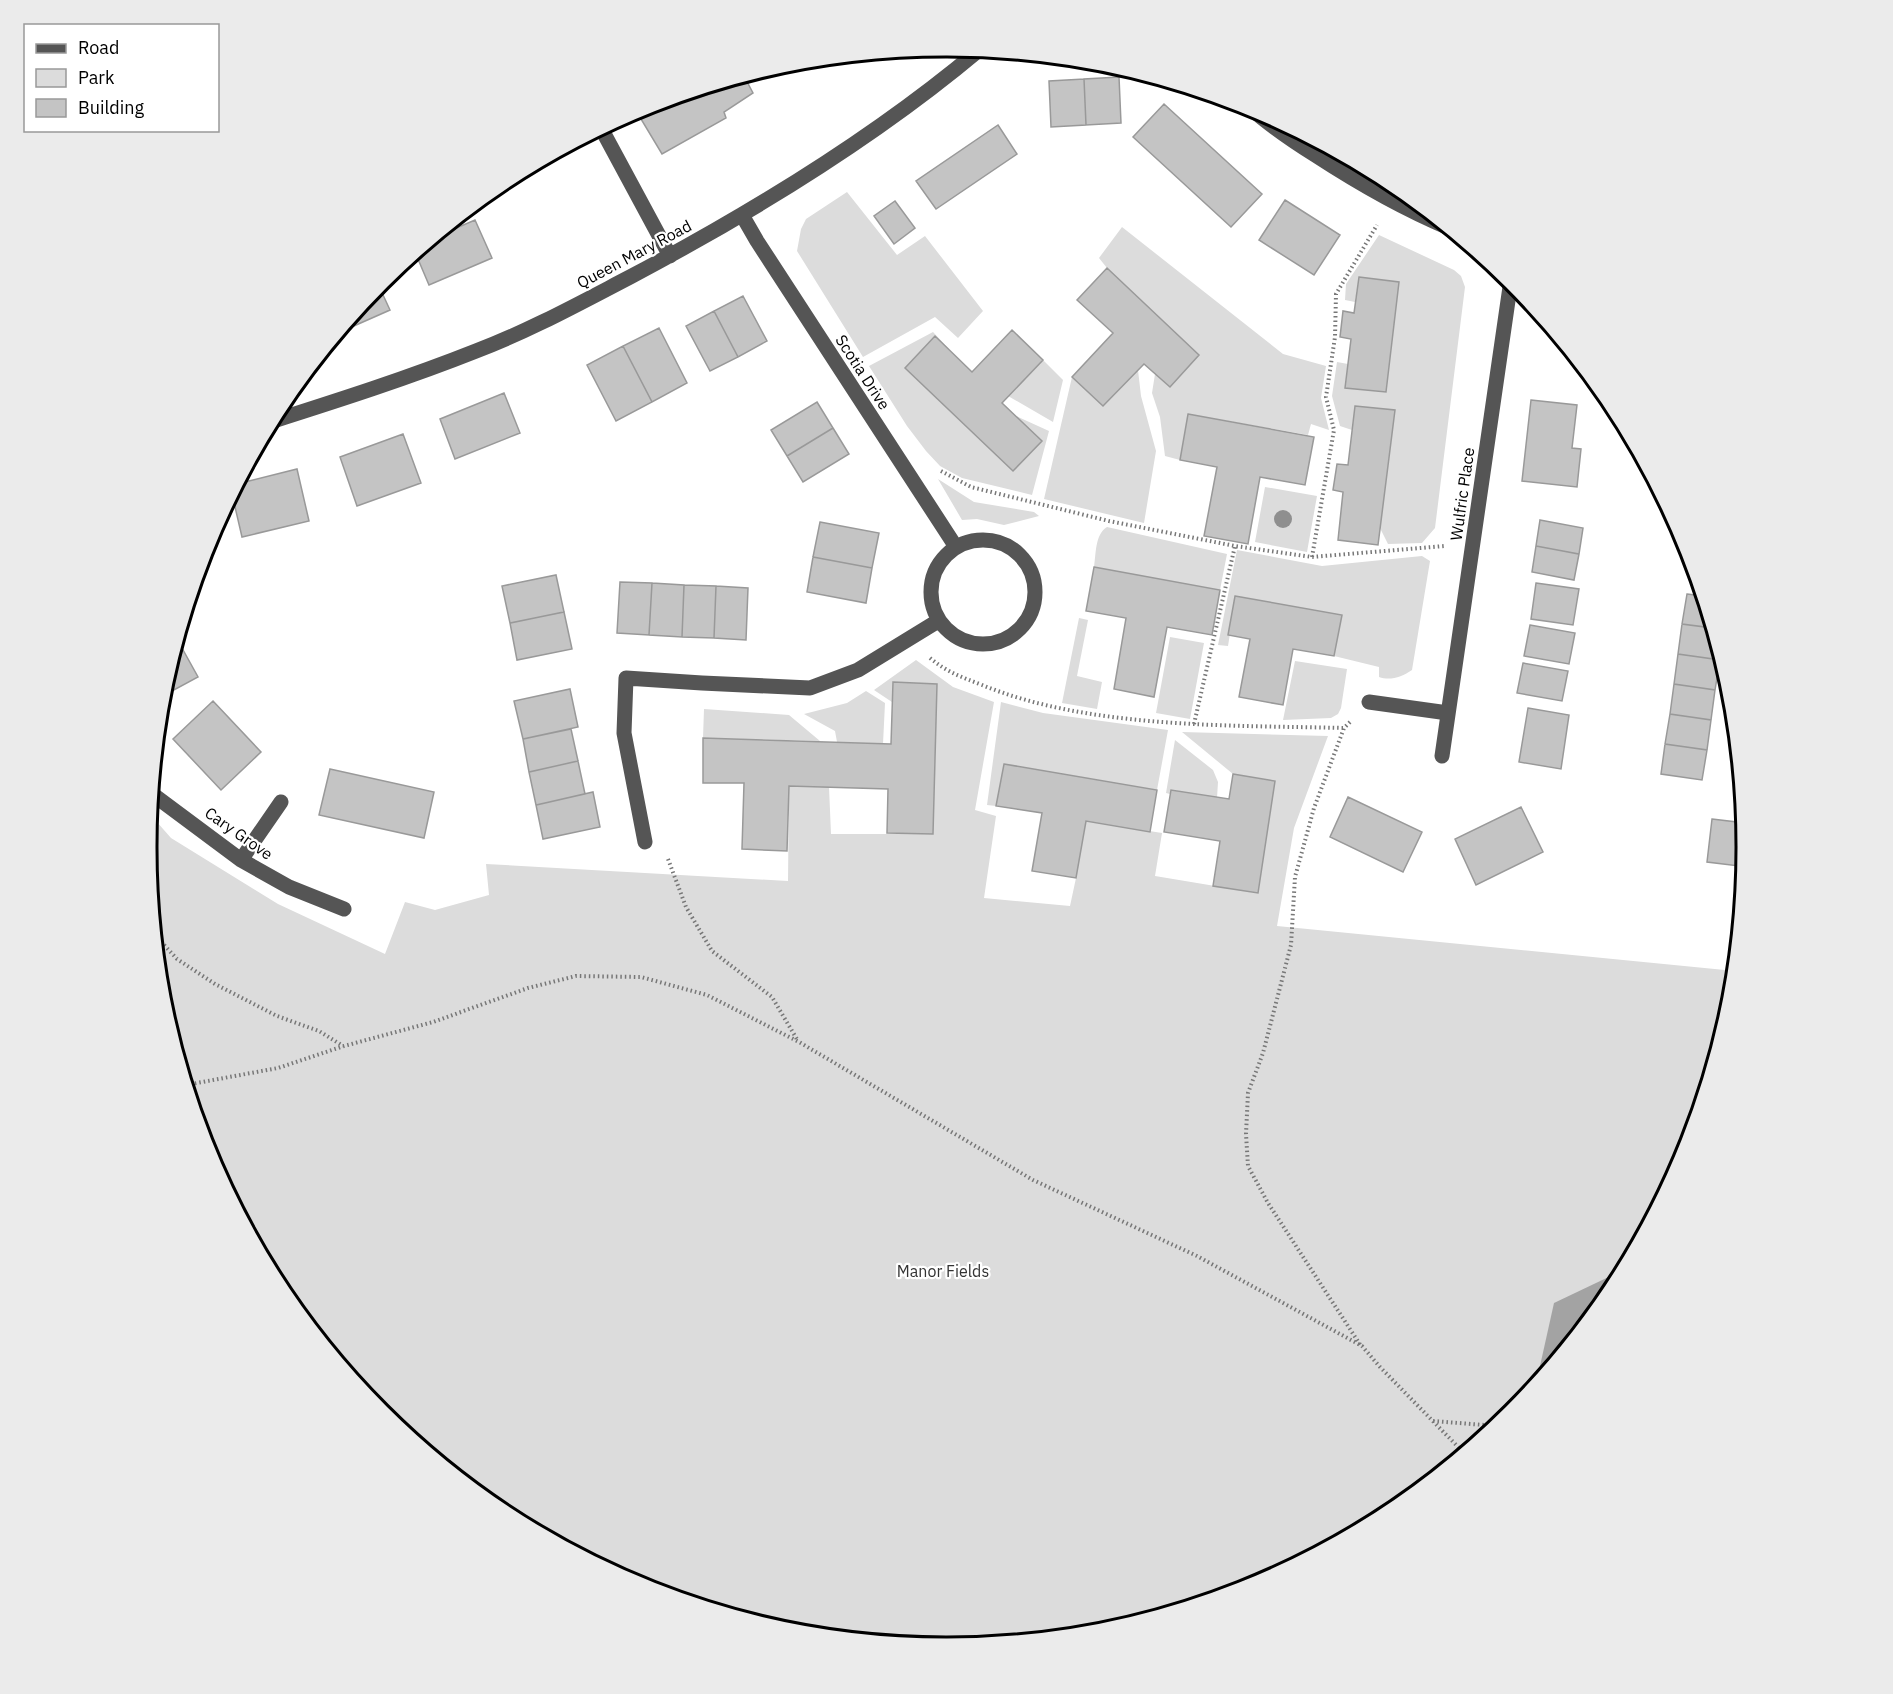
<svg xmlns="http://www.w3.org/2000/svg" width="1893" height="1694" viewBox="0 0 1893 1694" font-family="'IBM Plex Sans',sans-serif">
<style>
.green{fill:#dcdcdc}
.water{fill:#a3a3a3}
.building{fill:#c4c4c4;stroke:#999;stroke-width:1.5}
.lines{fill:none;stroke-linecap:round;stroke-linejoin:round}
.path{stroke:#777;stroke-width:4;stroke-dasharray:1.5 3;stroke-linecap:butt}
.minor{stroke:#555;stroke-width:15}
.tree{fill:#8f8f8f}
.labels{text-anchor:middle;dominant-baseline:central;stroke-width:4.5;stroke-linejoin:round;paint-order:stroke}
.street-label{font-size:16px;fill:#000;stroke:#fff}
.park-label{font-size:16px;fill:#333;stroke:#fff}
.rim{fill:none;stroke:#000;stroke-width:3}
</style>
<rect width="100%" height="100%" fill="#fff"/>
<!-- green -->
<path class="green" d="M847,192L897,255L925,236L983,311L958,338L935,317L863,357L797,251L801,229L806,219Z
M1122,227L1283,354L1326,366L1321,398L1329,430L1311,424L1308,435L1188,414L1180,460L1165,456L1160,417L1152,393L1155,374L1170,387L1199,355L1107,268L1099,258Z
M1379,235L1454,270L1461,276L1465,287L1435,528L1422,543L1388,544L1380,528L1395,411L1355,406L1352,430L1340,426L1332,396L1337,362L1348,364L1345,387L1386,392L1399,282L1359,277L1355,302L1345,300L1346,284Z
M933,332L949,349L935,336L905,368L1013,471L1042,441L1016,416L1049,431L1032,495L962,478L940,466L926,451L907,426L869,366Z
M1043,360L1063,380L1053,422L1008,396Z
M1138,370L1141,396L1156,451L1144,523L1044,499L1072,377L1103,406Z
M938,479L974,502L1034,512L1039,516L1004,525L977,519L962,520Z
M1265,487L1317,496L1307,552L1255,542Z
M1107,527L1227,554L1220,590L1094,567C1096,554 1095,534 1107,527Z
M1237,550L1322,566L1422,556L1430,561L1412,670C1402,677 1390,681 1379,677V667L1334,656L1341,615L1236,596L1228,646L1218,645Z
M1079,618L1088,620L1077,676L1102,682L1097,709L1062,703Z
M1170,637L1204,643L1190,719L1156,713Z
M916,660L953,687L994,702L975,810L996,816L984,898L1070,906L1076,878L1086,821L1162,833L1155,876L1257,893L1275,781L1233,774L1182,732L1328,736L1294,828L1277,926L1735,971L1732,1003L1686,1154L1612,1292L1512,1413L1391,1513L1253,1587L1102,1632L947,1647L790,1632L640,1586L501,1512L380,1413L281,1291L207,1153L161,1003L146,847L149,813L171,838L278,904L385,954L405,902L435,910L489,895L486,864L788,881L789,786L829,787L831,834H933L937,684L893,682L892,702L874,690Z
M1295,661L1347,669L1341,708L1338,714L1331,718L1283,720Z
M866,691L885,703L883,744L837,742L835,731L804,714L847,703Z
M1001,702L1043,713L1168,730L1157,790L1004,764L996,806L987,805Z
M704,709L789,715L820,741L703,738Z
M1175,740L1213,770L1218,782L1217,798L1171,790L1170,794L1166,793Z"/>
<!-- water -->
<path class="water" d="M1617,1273L1621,1275L1612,1292L1542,1378L1538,1375L1554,1303Z"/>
<!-- building -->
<path class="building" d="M744,76L753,93L724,112L726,118L662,154L641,119L690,92Z
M1119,77L1121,123L1086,125L1084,79Z
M1084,79L1086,125L1051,127L1049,81Z
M1164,104L1262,194L1231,227L1133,137Z
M998,125L1017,154L936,209L916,181Z
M1285,200L1340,235L1314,275L1259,240Z
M895,201L915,228L894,244L874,216Z
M475,220L492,258L429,285L415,252L433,238Z
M1107,268L1199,355L1170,387L1144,364L1103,406L1072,377L1113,333L1077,300Z
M1359,277L1399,282L1386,392L1345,388L1351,339L1340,337L1343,311L1354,313Z
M378,284L390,310L338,333Z
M743,296L767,341L738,357L714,311Z
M714,311L738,357L710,371L686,326Z
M659,328L687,383L652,402L623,346Z
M1012,330L1043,360L1002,403L1042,441L1013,471L905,368L935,336L972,372Z
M623,346L652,402L616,421L587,365Z
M504,393L520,433L455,459L440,419Z
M1531,400L1577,405L1572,448L1581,449L1577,487L1522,481Z
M817,402L833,428L787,456L771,430Z
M1355,406L1395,410L1378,545L1338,540L1343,492L1333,490L1337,464L1348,465Z
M1188,414L1314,437L1305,485L1260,477L1248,544L1204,536L1217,467L1180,460Z
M833,428L849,454L803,482L787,456Z
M403,434L421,483L357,506L340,457Z
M297,469L309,521L242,537L232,494L237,484Z
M1540,520L1583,528L1579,554L1536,546Z
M820,522L879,533L872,568L813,557Z
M1536,546L1579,554L1574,580L1532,572Z
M813,557L872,568L866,603L807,592Z
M1094,567L1220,590L1212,635L1167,627L1154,697L1114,689L1126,618L1086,611Z
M556,575L564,612L510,623L502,586Z
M620,582L652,583L649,635L617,633Z
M652,583L684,585L682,637L649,635Z
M1536,583L1579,589L1573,625L1531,619Z
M684,585L716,586L714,638L682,637Z
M716,586L748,588L746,640L714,638Z
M1687,594L1703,596L1713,628L1682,624Z
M1235,596L1342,615L1334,656L1293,649L1283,705L1239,697L1250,639L1228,635Z
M564,612L572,649L517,660L510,623Z
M1682,624L1713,628L1720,654V660L1678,654Z
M1530,625L1575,633L1569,664L1524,656Z
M177,639L198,677L161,697V690Z
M1678,654L1720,660L1715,690L1674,684Z
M1523,663L1568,671L1562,701L1517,693Z
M893,682L937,684L933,834L887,833L888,789L789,786L787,851L742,849L744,783H703V738L891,744Z
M1674,684L1715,690L1711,720L1670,714Z
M570,689L578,727L523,739L514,701Z
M213,701L261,752L221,790L173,739Z
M1528,708L1569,715L1561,769L1519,762Z
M1670,714L1711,720L1707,750L1665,744Z
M571,729L578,761L529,772L523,739Z
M1665,744L1707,750L1702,780L1661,774Z
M578,761L585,794L536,805L529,772Z
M1004,764L1157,790L1150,832L1086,821L1076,878L1032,871L1042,813L996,806Z
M330,769L434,792L424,838L319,815Z
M1233,774L1275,781L1258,893L1213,886L1220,841L1164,832L1171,790L1229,799Z
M593,792L600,827L543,839L536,805Z
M1348,797L1422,832L1403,872L1330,837Z
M1521,807L1543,852L1476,885L1455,839Z
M1712,819L1745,823L1739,866L1707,862Z
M1745,824L1747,847L1745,867L1739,866Z"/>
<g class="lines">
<!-- path -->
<path class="path" d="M941,471L971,487L1109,521L1235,546L1312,557L1444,546
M1312,557L1334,430L1326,397L1335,337L1336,294L1377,225
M930,658C948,673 962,677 982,685C1090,729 1229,725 1344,728
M1350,722L1344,728L1314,808L1295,877L1291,945L1263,1053L1248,1093L1246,1134L1248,1166L1268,1203L1361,1346
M1194,724L1235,546
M668,859L686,907L712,951L772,997L798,1041
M155,935L177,959L215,984L277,1016L319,1031L343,1046
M186,1085L278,1068L344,1046L433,1022L528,988L576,976L641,977L707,995L799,1042L1033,1180L1197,1256L1362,1346L1380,1367L1464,1453
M1433,1421L1497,1426"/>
<!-- minor -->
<path class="minor" d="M1248,106C1269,125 1291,140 1315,155C1358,183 1401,208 1449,228
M601,128L670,256
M742,215L757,241L956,547
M270,422C339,400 408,378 476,351C529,331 580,303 630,277C753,212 873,139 979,50
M931 592a52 52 0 1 1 104 0a52 52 0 1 1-104 0Z
M1369,702L1448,713
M1442,756L1511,280
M151,793L241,860L289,887L344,909
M645,842L624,733L626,678L702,683L810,688L858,670L938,621
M241,860L281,802"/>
</g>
<!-- trees -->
<circle class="tree" cx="1283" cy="519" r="9"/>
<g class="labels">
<!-- street labels -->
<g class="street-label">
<text transform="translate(634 254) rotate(-28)">Queen Mary Road</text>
<text transform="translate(863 372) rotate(57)">Scotia Drive</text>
<text transform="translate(1462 494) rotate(-82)">Wulfric Place</text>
<text transform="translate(239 833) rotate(35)">Cary Grove</text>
</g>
<!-- park labels -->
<g class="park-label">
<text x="943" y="1271">Manor Fields</text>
</g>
</g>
<!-- crop -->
<path d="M0 0H1893V1694H0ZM946 57H947A789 789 0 0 1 1736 846V848A789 789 0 0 1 947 1637H946A789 789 0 0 1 157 848V846A789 789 0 0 1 946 57Z" fill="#ebebeb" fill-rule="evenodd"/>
<path class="rim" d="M946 57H947A789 789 0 0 1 1736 846V848A789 789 0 0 1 947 1637H946A789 789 0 0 1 157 848V846A789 789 0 0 1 946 57Z"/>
<!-- legend -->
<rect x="24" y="24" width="195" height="108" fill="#ffffff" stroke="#999999" stroke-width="1.5"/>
<rect x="36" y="44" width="30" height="9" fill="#555555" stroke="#999999" stroke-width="1.5"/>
<text x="78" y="54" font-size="18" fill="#000000">Road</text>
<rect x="36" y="69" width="30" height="18" fill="#dcdcdc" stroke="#999999" stroke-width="1.5"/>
<text x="78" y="84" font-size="18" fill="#000000">Park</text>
<rect x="36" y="99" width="30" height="18" fill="#c4c4c4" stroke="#999999" stroke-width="1.5"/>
<text x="78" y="114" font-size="18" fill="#000000">Building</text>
</svg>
